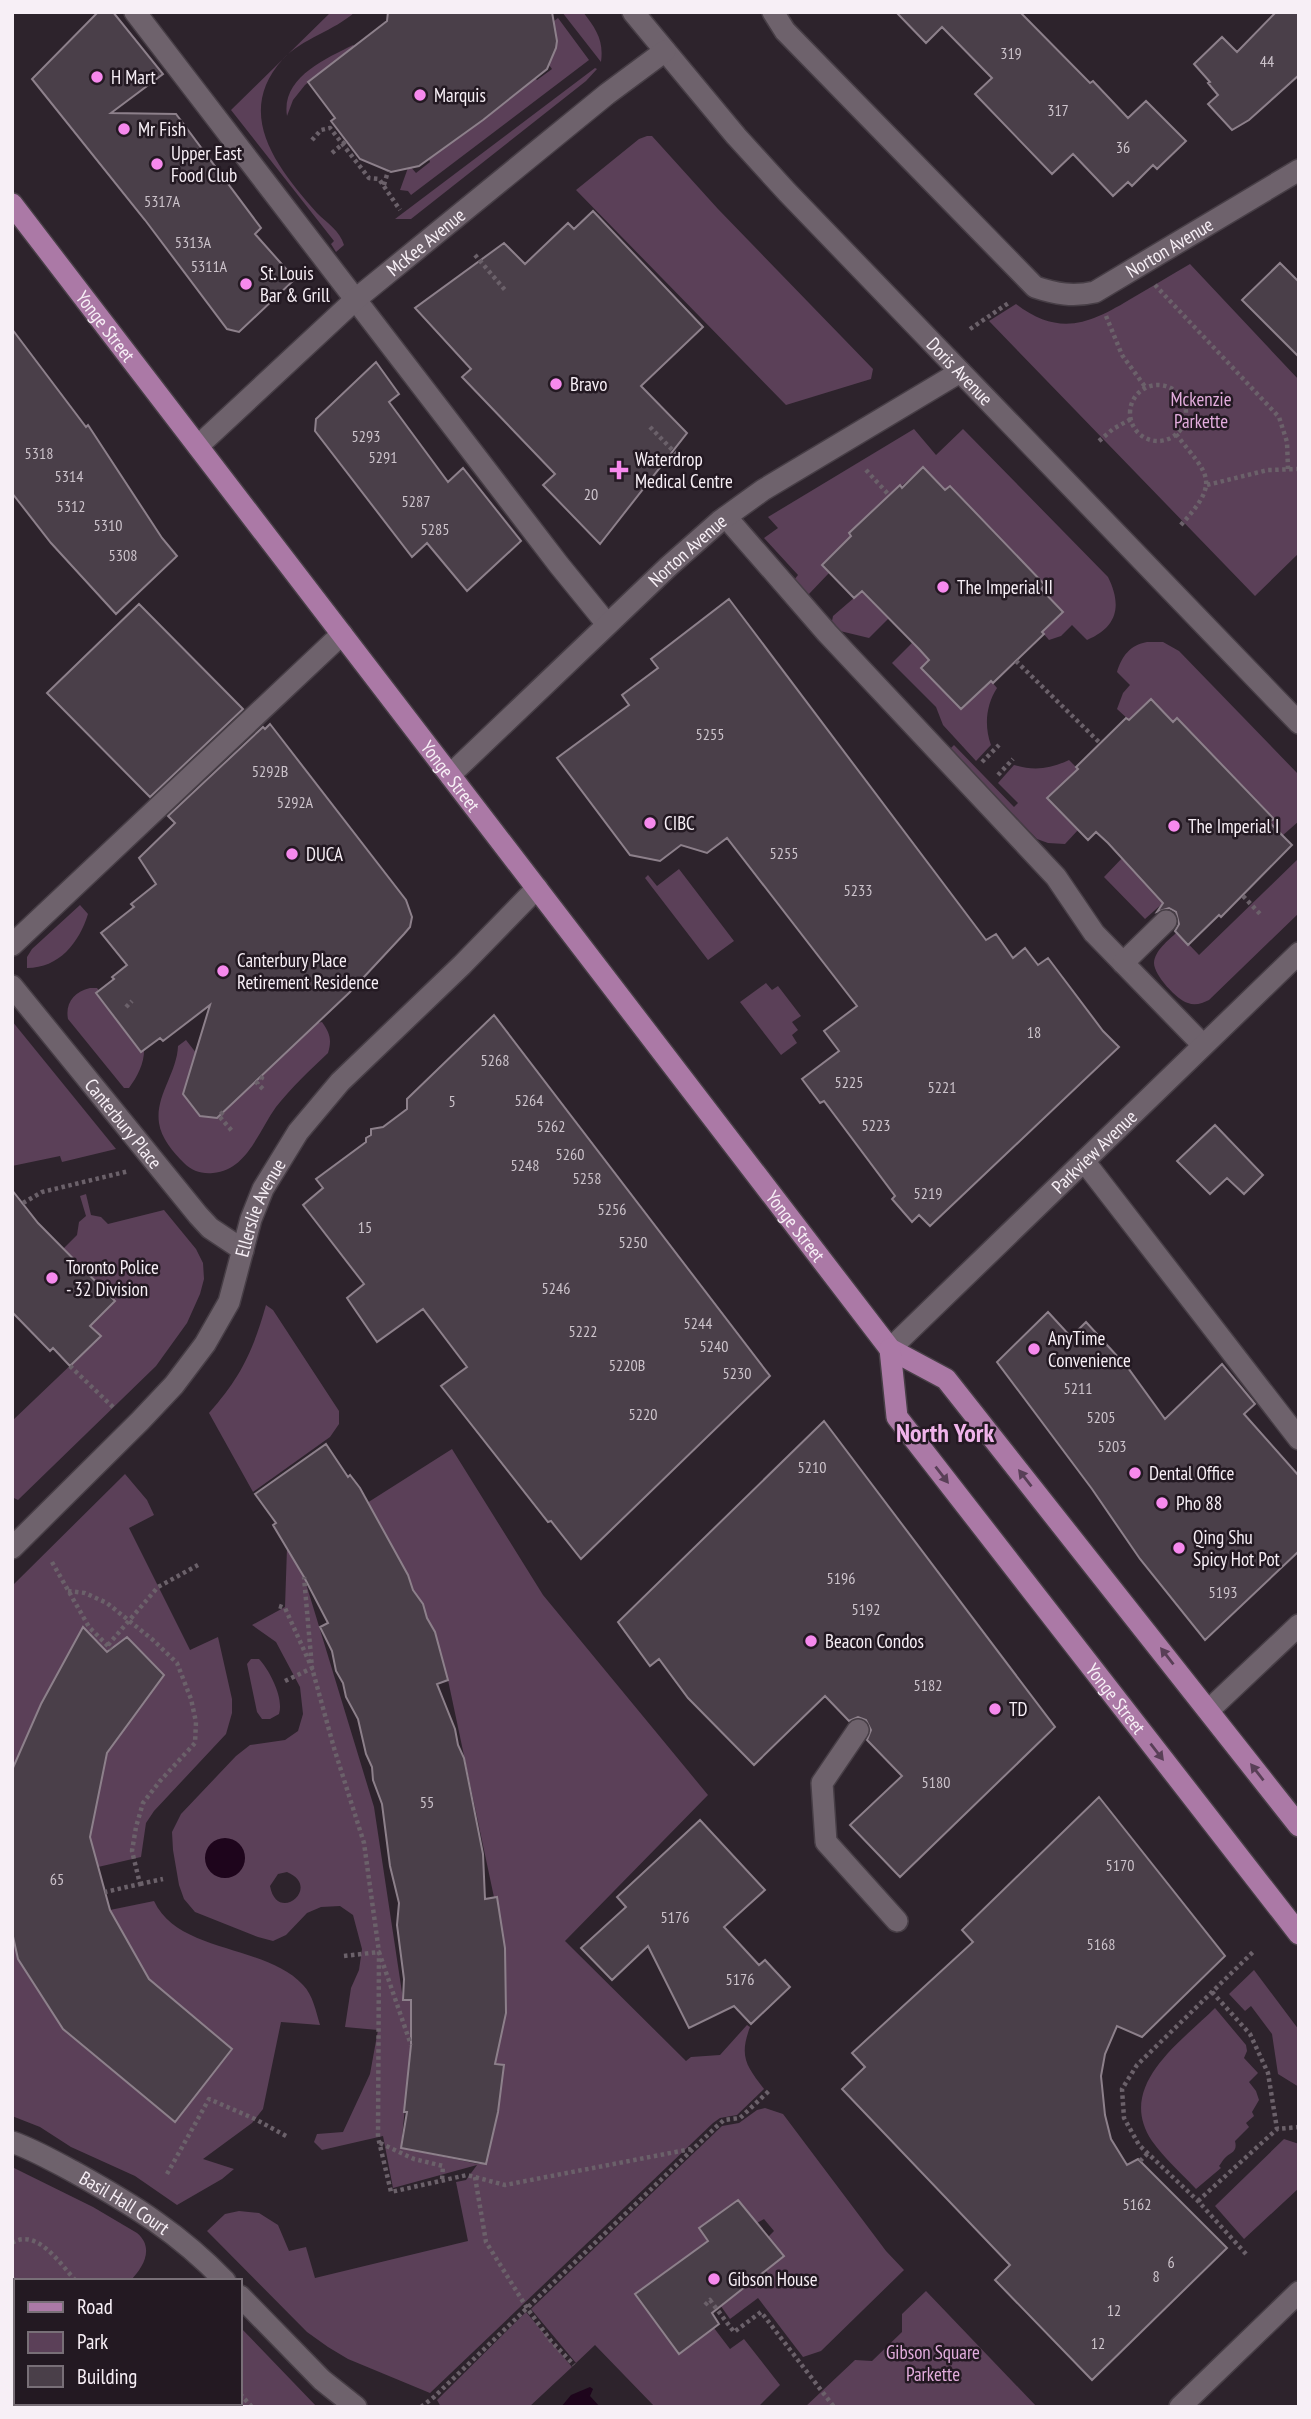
<svg xmlns="http://www.w3.org/2000/svg" width="1311" height="2419" viewBox="0 0 1311 2419" font-family="'PT Sans Narrow',sans-serif">
<style>
.green{fill:#5b4058;fill-rule:evenodd}
.water{fill:#1e051c}
.building{fill:#4a3f49;stroke:#8d808b;stroke-width:2}
.lines{fill:none;stroke-linecap:round;stroke-linejoin:round}
.minor-casing{stroke:#473e46;stroke-width:24}
.major-casing{stroke:#473e46;stroke-width:24}
.path{stroke:#6b616a;stroke-width:4.5;stroke-dasharray:3.5 3.5;stroke-linecap:butt}
.minor{stroke:#6e626c;stroke-width:21}
.major{stroke:#ab79a6;stroke-width:21}
.oneway{fill:#593f57}
.poi-dot{fill:#f689ed;stroke:#231922;stroke-width:2.5}
.labels{text-anchor:middle;dominant-baseline:central;stroke-width:5;stroke-linejoin:round;paint-order:stroke}
.number-label{font-size:16px;fill:#ccc3cb}
.poi-label{font-size:19px;fill:#f7eff6;stroke:#231922;text-anchor:start}
.street-label{font-size:19px;fill:#f7eff6;stroke:#231922}
.park-label{font-size:19px;fill:#e3addd;stroke:#231922}
.district-label{font-size:26px;font-weight:bold;fill:#f0b3ea;stroke:#231922}
</style>
<rect width="100%" height="100%" fill="#2d232c"/>
<!-- green -->
<path class="green" d="M331,12H355C334,31 303,38 283,59C233,114 278,169 317,213C327,223 340,231 344,245L336,252L331,244L334,241L231,110Z
M562,12H583C596,29 604,40 601,62Z
M558,18L589,60L411,195L408,191L400,190L409,165L416,173L430,162L429,159L535,78L537,80L552,69L546,61L556,48L550,24Z
M353,45L354,46L305,85L293,100L287,116C281,78 325,59 353,45Z
M595,68L597,69L586,81L411,219H395Z
M647,136H652L718,209L873,369L871,379L786,405L576,190L639,139Z
M1190,264L1299,380V553L1255,596L989,321L1016,304C1061,338 1091,323 1134,297C1153,286 1171,275 1190,264Z
M914,429L936,455L963,429L967,433L1108,577C1122,605 1118,627 1087,640L1072,625L1061,636L1049,640L1042,632L1063,612L1041,589L1045,585L950,486L945,490L923,467L849,533L851,536L822,565L829,573L808,595L794,580L798,575L764,538L778,528L768,517Z
M862,591L889,618L869,638L840,631L832,621L833,616Z
M916,639L922,646L919,650L929,660L921,668L961,709L991,681L997,688C986,705 984,726 991,745L976,761L943,725L936,707L892,663Z
M1147,642H1163L1179,651L1299,775V821L1282,836L1270,822L1273,818L1177,719L1173,722L1129,720L1117,709L1123,693L1130,685L1117,672C1122,656 1130,645 1147,642Z
M954,745L1014,807L1018,803L998,783L1014,765C1034,771 1050,769 1069,760L1078,769L1047,798L1078,830L1065,844L1048,843L1037,839L950,749Z
M1125,855L1163,903L1145,919L1104,877Z
M1299,858V913L1209,1000C1203,1003 1195,1006 1188,1003C1177,1000 1154,975 1154,963C1155,950 1168,941 1177,932L1199,955Z
M679,869L734,941L708,960L645,878L648,875L657,886Z
M80,905L88,914C79,943 59,968 27,968V957L32,949Z
M766,983L772,990L778,986L801,1016L792,1022L798,1030L792,1035L797,1043L781,1055L740,1002Z
M90,988H97L144,1047C145,1062 138,1076 129,1088H124L68,1019C65,1003 74,992 90,988Z
M12,1021L116,1149L62,1162L60,1156L12,1166Z
M322,1022C330,1033 332,1040 328,1053C310,1070 291,1088 276,1107C258,1132 247,1170 213,1173C201,1174 192,1171 184,1163C173,1152 161,1138 159,1123C155,1096 177,1073 178,1046L186,1040L200,1058L192,1065L183,1094L200,1116L317,1023Z
M86,1194L91,1215L101,1217L108,1224L164,1210L196,1249L203,1263L204,1279L200,1294L187,1323L156,1366L18,1500L12,1497V1421L100,1337L90,1326L115,1301L63,1249L77,1235L79,1222L86,1216L80,1196Z
M266,1305L273,1310L339,1411V1424L330,1437L253,1492L209,1413C241,1377 253,1351 266,1305Z
M452,1449L543,1595L708,1795L565,1941L686,2061L691,2057L720,2055L747,2025L750,2027C739,2057 746,2065 764,2089L737,2115L720,2118L713,2123L430,2393L348,2359L328,2347L307,2332L207,2231L225,2214L239,2211L259,2213L278,2225L289,2251L306,2247L315,2278L468,2241L456,2182L466,2180L477,2165L393,2188L383,2136L322,2150L314,2142L317,2134L343,2132L370,2074L378,2030L345,2027L351,1988L359,1970L362,1949L353,1915L340,1906L321,1907L307,1913L286,1935L273,1941L258,1937L195,1912L184,1899L179,1885L173,1850L172,1832L181,1814L236,1756L250,1745L285,1740L298,1731L303,1714L300,1687L276,1642L252,1625L285,1607L287,1548L304,1577L374,1807L403,1999L411,2000V2045L401,2148L478,2164H486L502,1935L448,1680L367,1503ZM243,1849C247,1870 233,1881 214,1874ZM287,1872C323,1887 277,1925 270,1886L278,1874Z
M125,1474L147,1500L154,1515L129,1528L190,1650L218,1637L232,1699V1713L226,1734L154,1811L146,1823L141,1857L98,1867L90,1837L107,1753L164,1675L127,1637L107,1652L83,1628L41,1704L12,1771V1586Z
M251,1659H259C270,1671 284,1698 279,1714L270,1719H262L257,1712L247,1664Z
M154,1901C179,1954 266,1944 303,1985C313,1995 316,2012 320,2025L281,2022L263,2109L252,2123L203,2159L234,2169L222,2179L177,2205L135,2176L71,2147L40,2127L12,2116L13,1934L18,1959L63,2029L174,2122L232,2049L149,1979L110,1910Z
M1254,1970L1299,2030V2087L1278,2074L1272,2034L1251,2006L1245,2011L1229,1994Z
M1215,2008L1246,2045L1247,2051L1244,2058L1258,2073L1249,2082L1256,2091L1259,2100L1252,2112L1254,2116L1246,2123L1249,2127L1235,2141C1238,2153 1230,2152 1224,2159C1222,2161 1221,2164 1219,2166L1221,2168L1196,2189C1182,2174 1164,2158 1152,2141C1115,2086 1181,2042 1215,2008Z
M765,2108L783,2114L886,2251L904,2270L821,2351L803,2357L758,2298L730,2319L713,2295L757,2276L765,2287L774,2280L765,2270L783,2256L768,2237L774,2231L764,2219L757,2223L738,2200L700,2228L711,2244L684,2264L714,2328L730,2349L744,2339L780,2385L758,2407H655L595,2345L576,2363L531,2309L722,2126L739,2123L757,2110Z
M1284,2139L1299,2144V2188L1244,2239L1215,2206Z
M12,2167L93,2207L137,2233C155,2248 143,2268 130,2281H16V2403H144L140,2407H12Z
M926,2291L1037,2407H805L855,2360L872,2361L902,2332V2314Z
M526,2312L572,2367L529,2407H441L437,2400Z
M240,2327L317,2407H223L219,2403H240Z"/>
<!-- water -->
<path class="water" d="M205 1858a20 20 0 1 1 40 0a20 20 0 1 1-40 0Z
M590,2387L593,2389L590,2396L600,2407H561L571,2395Z"/>
<!-- building -->
<path class="building" d="M98,12H113L163,74L111,113L176,114L261,228L255,234L295,279L239,332L227,329L145,220L32,79Z
M388,12H552L557,41L556,48L547,69L483,120L419,166L391,172L360,159L331,121L335,118L308,82L387,21Z
M896,12H1020L1090,83L1093,81L1128,118L1146,101L1186,141L1157,169L1153,165L1132,186L1128,182L1113,196L1073,154L1052,174L975,94L992,78L942,27L926,43Z
M1276,12H1299V75L1249,120L1232,130L1208,104L1218,95L1208,83L1210,82L1194,64L1222,37L1237,52Z
M593,211L703,327L641,386L687,433L600,544L543,485L555,474L462,377L471,369L415,308L504,243L525,264L568,223L574,229Z
M1280,263L1299,282V357L1242,300Z
M12,329L86,427L88,425L162,538L177,556L116,614L51,543L12,493Z
M376,362L399,394L389,402L448,482L463,468L521,541L467,591L427,543L412,557L315,431L316,419Z
M923,467L945,490L950,486L1045,585L1041,589L1063,612L1042,632L1044,634L993,683L991,681L961,709L921,668L929,660L919,649L862,591L854,598L822,565L851,536L849,533L900,485L902,488Z
M729,599L986,940L996,934L1013,958L1025,948L1038,965L1048,958L1103,1031L1119,1047L930,1226L919,1215L912,1222L892,1199L895,1196L824,1101L820,1103L802,1079L839,1051L824,1031L857,1006L727,838L707,853L681,845L660,861L630,855L557,758L629,705L622,695L658,668L651,659Z
M139,604L243,709L150,797L47,693Z
M1151,699L1173,722L1177,718L1274,819L1269,822L1292,845L1221,917L1219,915L1188,945L1175,931L1179,924L1176,912L1169,908L1157,912L1163,903L1108,843L1096,832L1088,840L1047,798L1078,769L1076,767L1126,718L1129,720Z
M270,724L406,900L412,917L410,927L404,934L350,992L217,1118L200,1116L183,1094L210,1005L163,1041L160,1038L141,1052L96,993L114,979L112,977L127,965L101,933L134,907L131,904L156,884L139,858L175,823L168,816L263,727L265,729Z
M494,1015L770,1376L581,1559L551,1521L548,1522L441,1386L467,1367L423,1309L377,1342L347,1298L364,1284L303,1205L323,1188L316,1179L366,1142V1138L371,1135V1129L383,1127L407,1109V1099Z
M1215,1125L1263,1175L1244,1194L1227,1178L1210,1194L1177,1161Z
M12,1190L38,1223L115,1301L90,1326L101,1336L70,1366L53,1348L50,1351L12,1312Z
M1048,1312L1071,1337L1086,1322L1128,1368L1165,1419L1222,1364L1255,1404L1244,1414L1299,1476V1551L1205,1640L1140,1559L1092,1489L997,1362Z
M824,1421L1055,1727L900,1877L850,1825L902,1776L867,1740L871,1730L866,1720L858,1717L849,1721L825,1696L754,1765L688,1698L659,1659L650,1666L618,1622Z
M326,1444L348,1477L350,1475L360,1488L408,1575L413,1590L423,1604L427,1618L435,1632L448,1680L437,1684L455,1729L458,1745L464,1758L483,1854L485,1899L497,1897L505,1948L506,2013L495,2064L504,2065L498,2112L486,2164L401,2148L407,2112H404L411,2045V2000H403L404,1979L397,1925L399,1903L390,1866L382,1804L373,1780L372,1767L366,1754L358,1719L346,1697L343,1683L336,1671L332,1651L320,1627L328,1623L304,1577L273,1525L276,1523L255,1494Z
M83,1627L107,1652L127,1637L164,1675L107,1753L90,1837L110,1910L149,1979L232,2049L175,2122L63,2029L18,1959L12,1932V1770L41,1704Z
M1099,1797L1225,1956L1142,2037L1117,2026L1105,2054L1101,2076L1105,2115L1111,2139L1127,2165L1138,2159L1227,2248L1092,2380L995,2280L1010,2265L842,2089L865,2067L852,2053L973,1942L962,1930Z
M700,1820L765,1890L724,1927L759,1965L765,1960L790,1987L751,2024L734,2006L689,2028L648,1946L612,1980L581,1948L626,1907L617,1897Z
M738,2200L784,2256L712,2313L719,2324L679,2354L635,2294L708,2241L699,2228Z"/>
<g class="lines">
<!-- minor casing -->
<g class="minor-casing">
<g id="minor">
<path d="M135,12L559,565L607,624"/>
<path id="s1" d="M633,12L736,136L787,192L1299,723"/>
<path id="s2" d="M773,12L785,31L1035,287C1056,294 1073,297 1095,292L1299,170"/>
<path id="s3" d="M198,446L356,299L607,94L665,51"/>
<path d="M726,517L827,633L1056,877L1094,933L1203,1045"/>
<path id="s4" d="M450,775L669,566L720,521L763,490L960,372"/>
<path d="M12,945L342,634"/>
<path d="M1123,963L1166,921"/>
<path id="s5" d="M12,986L198,1215L210,1228L243,1250"/>
<path d="M1084,1161L1299,1439"/>
<path id="s6" d="M890,1349L1299,953"/>
<path id="s7" d="M12,1548L140,1421L174,1385L205,1344L229,1302L251,1219L263,1189L298,1132L340,1082L462,965L537,888"/>
<path d="M1209,1710L1299,1625"/>
<path d="M858,1730L822,1783L826,1842L897,1921"/>
<path id="s8" d="M12,2142C35,2150 55,2162 76,2173C133,2205 179,2233 225,2281"/>
<path d="M240,2296L322,2380L356,2407"/>
<path d="M1180,2407L1299,2292"/>
</g>
</g>
<!-- major casing -->
<g class="major-casing">
<g id="major">
<path id="s9" d="M12,204L890,1349L946,1379L1299,1826"/>
<path id="s10" d="M890,1349L897,1417L1299,1934"/>
</g>
</g>
<!-- path -->
<path class="path" d="M312,140L321,130L330,128L369,178L379,179L400,210
M332,153L346,141
M384,185L388,171
M475,255L505,290
M1155,285L1279,417L1287,442L1288,469
M1106,316L1122,355L1146,388
M970,329L1010,302
M1130 413a28 28 0 1 1 56 0a28 28 0 1 1-56 0Z
M650,427L689,467
M1176,434C1208,476 1222,480 1180,526
M1099,441L1113,429L1131,419
M866,470L889,495
M1207,485L1268,470L1299,469
M1016,661L1100,743
M982,762L999,745
M998,775L1013,759
M1243,896L1262,916
M126,1007L132,1001
M260,1077L262,1078L257,1083L264,1090
M223,1112L219,1116L232,1131
M23,1203L42,1192L129,1171
M70,1366L115,1409
M52,1562L89,1627L111,1649
M68,1591L85,1593L107,1603L153,1640L177,1663L191,1699L196,1722L195,1743L160,1781L143,1803L136,1827L132,1851L140,1884L105,1892
M279,1606L285,1608L312,1668L334,1748L364,1843L379,1952L378,2137L391,2192L467,2175L505,2185L691,2149
M108,1645L158,1587L198,1565
M285,1681L312,1668L304,1577
M140,1884L163,1879
M344,1956L379,1952L411,2045
M1212,1992L1250,2034L1268,2073L1277,2129
M380,2143L414,2159L443,2166L442,2180
M1140,2161L1148,2153
M167,2174L209,2099L255,2119L288,2137
M475,2177L486,2242L527,2308L551,2341L574,2365
M1198,2201L1277,2129L1299,2127
M12,2243C37,2227 61,2265 76,2281
M1246,2254L1198,2201L1139,2145L1124,2118L1122,2089L1137,2065L1253,1952
M12,2278L16,2282
M12,2304L16,2308
M705,2305L710,2300L734,2332L761,2312L834,2407
M12,2312L16,2316
M240,2394L252,2407
M48,2403L50,2407
M123,2407L125,2403
M421,2407L434,2397L716,2127L724,2120L740,2118L770,2090"/>
<!-- minor -->
<use href="#minor" class="minor"/>
<!-- major -->
<use href="#major" class="major"/>
</g>
<!-- one-way arrows -->
<defs><path id="oneway-solid" d="M-6-.8H1V-3.2L6.5 0L1 3.2V.8H-6Z" transform="scale(1.75)"/></defs>
<g class="oneway">
<use href="#oneway-solid" transform="translate(942 1475) rotate(52)"/>
<use href="#oneway-solid" transform="translate(1025 1478) rotate(-128)"/>
<use href="#oneway-solid" transform="translate(1167 1656) rotate(-128)"/>
<use href="#oneway-solid" transform="translate(1157 1752) rotate(52)"/>
<use href="#oneway-solid" transform="translate(1257 1772) rotate(-128)"/>
</g>
<!-- markers -->
<g class="poi-dot">
<circle cx="97" cy="77" r="7"/>
<circle cx="420" cy="95" r="7"/>
<circle cx="124" cy="129" r="7"/>
<circle cx="157" cy="164" r="7"/>
<circle cx="246" cy="284" r="7"/>
<circle cx="556" cy="384" r="7"/>
<path d="M615.5 459.5h7v7h7v7h-7v7h-7v-7h-7v-7h7z"/>
<circle cx="943" cy="587" r="7"/>
<circle cx="650" cy="823" r="7"/>
<circle cx="1174" cy="826" r="7"/>
<circle cx="292" cy="854" r="7"/>
<circle cx="223" cy="971" r="7"/>
<circle cx="52" cy="1278" r="7"/>
<circle cx="1034" cy="1349" r="7"/>
<circle cx="1135" cy="1473" r="7"/>
<circle cx="1162" cy="1503" r="7"/>
<circle cx="1179" cy="1548" r="7"/>
<circle cx="811" cy="1641" r="7"/>
<circle cx="995" cy="1709" r="7"/>
<circle cx="714" cy="2279" r="7"/>
</g>
<g class="labels">
<!-- number labels -->
<g class="number-label">
<text x="1011" y="53">319</text>
<text x="1267" y="61">44</text>
<text x="1058" y="110">317</text>
<text x="1123" y="147">36</text>
<text x="162" y="201">5317A</text>
<text x="193" y="242">5313A</text>
<text x="209" y="266">5311A</text>
<text x="366" y="436">5293</text>
<text x="39" y="453">5318</text>
<text x="383" y="457">5291</text>
<text x="69" y="476">5314</text>
<text x="591" y="494">20</text>
<text x="416" y="501">5287</text>
<text x="71" y="506">5312</text>
<text x="108" y="525">5310</text>
<text x="435" y="529">5285</text>
<text x="123" y="555">5308</text>
<text x="710" y="734">5255</text>
<text x="270" y="771">5292B</text>
<text x="295" y="802">5292A</text>
<text x="784" y="853">5255</text>
<text x="858" y="890">5233</text>
<text x="1034" y="1032">18</text>
<text x="495" y="1060">5268</text>
<text x="849" y="1082">5225</text>
<text x="942" y="1087">5221</text>
<text x="529" y="1100">5264</text>
<text x="452" y="1101">5</text>
<text x="876" y="1125">5223</text>
<text x="551" y="1126">5262</text>
<text x="570" y="1154">5260</text>
<text x="525" y="1165">5248</text>
<text x="587" y="1178">5258</text>
<text x="928" y="1193">5219</text>
<text x="612" y="1209">5256</text>
<text x="365" y="1227">15</text>
<text x="633" y="1242">5250</text>
<text x="556" y="1288">5246</text>
<text x="698" y="1323">5244</text>
<text x="583" y="1331">5222</text>
<text x="714" y="1346">5240</text>
<text x="627" y="1365">5220B</text>
<text x="737" y="1373">5230</text>
<text x="1078" y="1388">5211</text>
<text x="643" y="1414">5220</text>
<text x="1101" y="1417">5205</text>
<text x="1112" y="1446">5203</text>
<text x="812" y="1467">5210</text>
<text x="841" y="1578">5196</text>
<text x="1223" y="1592">5193</text>
<text x="866" y="1609">5192</text>
<text x="928" y="1685">5182</text>
<text x="936" y="1782">5180</text>
<text x="427" y="1802">55</text>
<text x="1120" y="1865">5170</text>
<text x="57" y="1879">65</text>
<text x="675" y="1917">5176</text>
<text x="1101" y="1944">5168</text>
<text x="740" y="1979">5176</text>
<text x="1137" y="2204">5162</text>
<text x="1171" y="2262">6</text>
<text x="1156" y="2276">8</text>
<text x="1114" y="2310">12</text>
<text x="1098" y="2343">12</text>
</g>
<!-- poi labels -->
<g class="poi-label">
<text x="111" y="77">H Mart</text>
<text x="434" y="95">Marquis</text>
<text x="138" y="129">Mr Fish</text>
<text x="171" y="153">Upper East<tspan x="171" dy="22">Food Club</tspan></text>
<text x="260" y="273">St. Louis<tspan x="260" dy="22">Bar &amp; Grill</tspan></text>
<text x="570" y="384">Bravo</text>
<text x="635" y="459">Waterdrop<tspan x="635" dy="22">Medical Centre</tspan></text>
<text x="957" y="587">The Imperial II</text>
<text x="664" y="823">CIBC</text>
<text x="1188" y="826">The Imperial I</text>
<text x="306" y="854">DUCA</text>
<text x="237" y="960">Canterbury Place<tspan x="237" dy="22">Retirement Residence</tspan></text>
<text x="66" y="1267">Toronto Police<tspan x="66" dy="22">- 32 Division</tspan></text>
<text x="1048" y="1338">AnyTime<tspan x="1048" dy="22">Convenience</tspan></text>
<text x="1149" y="1473">Dental Office</text>
<text x="1176" y="1503">Pho 88</text>
<text x="1193" y="1537">Qing Shu<tspan x="1193" dy="22">Spicy Hot Pot</tspan></text>
<text x="825" y="1641">Beacon Condos</text>
<text x="1009" y="1709">TD</text>
<text x="728" y="2279">Gibson House</text>
</g>
<!-- street labels -->
<g class="street-label">
<text stroke="none"><textPath href="#s3" startOffset="306">McKee Avenue</textPath></text>
<text stroke="none"><textPath href="#s2" startOffset="528">Norton Avenue</textPath></text>
<text stroke="none"><textPath href="#s9" startOffset="154">Yonge Street</textPath></text>
<text stroke="none"><textPath href="#s1" startOffset="486">Doris Avenue</textPath></text>
<text stroke="none"><textPath href="#s4" startOffset="327">Norton Avenue</textPath></text>
<text stroke="none"><textPath href="#s9" startOffset="721">Yonge Street</textPath></text>
<text stroke="none"><textPath href="#s5" startOffset="177">Canterbury Place</textPath></text>
<text stroke="none"><textPath href="#s6" startOffset="284">Parkview Avenue</textPath></text>
<text stroke="none"><textPath href="#s7" startOffset="429">Ellerslie Avenue</textPath></text>
<text stroke="none"><textPath href="#s9" startOffset="1288">Yonge Street</textPath></text>
<text stroke="none"><textPath href="#s10" startOffset="425">Yonge Street</textPath></text>
<text stroke="none"><textPath href="#s8" startOffset="128">Basil Hall Court</textPath></text>
</g>
<!-- park labels -->
<g class="park-label">
<text x="1201" y="399">Mckenzie<tspan x="1201" dy="22">Parkette</tspan></text>
<text x="933" y="2352">Gibson Square<tspan x="933" dy="22">Parkette</tspan></text>
</g>
<!-- district labels -->
<g class="district-label">
<text x="945" y="1432">North York</text>
</g>
</g>
<!-- border -->
<rect width="1311" height="2419" fill="none" stroke="#f7eff6" stroke-width="28"/>
<!-- legend -->
<rect x="14" y="2279" width="228" height="126" fill="#231922" stroke="#786f77" stroke-width="2"/>
<rect x="28" y="2302" width="35" height="10" fill="#ab79a6" stroke="#786f77" stroke-width="2"/>
<text x="77" y="2314" font-size="21" fill="#f7eff6">Road</text>
<rect x="28" y="2332" width="35" height="21" fill="#5b4058" stroke="#786f77" stroke-width="2"/>
<text x="77" y="2349" font-size="21" fill="#f7eff6">Park</text>
<rect x="28" y="2366" width="35" height="21" fill="#4a3f49" stroke="#786f77" stroke-width="2"/>
<text x="77" y="2384" font-size="21" fill="#f7eff6">Building</text>
</svg>
